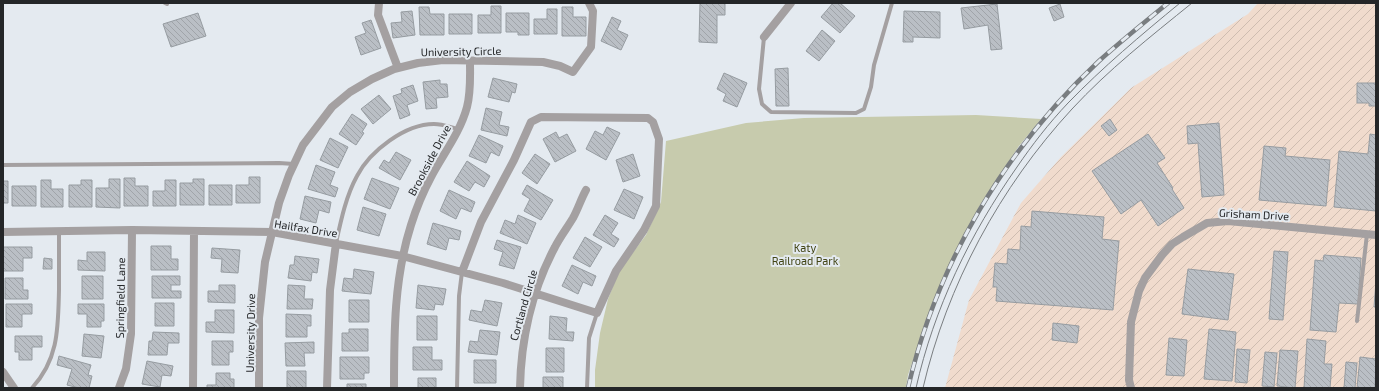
<svg xmlns="http://www.w3.org/2000/svg" width="1379" height="391" viewBox="0 0 1379 391" font-family="'Exo 2',sans-serif">
<style>
.industrial{fill:url(#industrial-furrows)}
.green{fill:#c7cbad}
.building{fill:url(#building-back-hatch);stroke:#969ca1}
.lines{fill:none;stroke-linecap:round;stroke-linejoin:round}
.service{stroke:#a4a0a1;stroke-width:4}
.minor{stroke:#a4a0a1;stroke-width:8}
.tram{stroke:#797d80;stroke-width:1}
.rail-casing{stroke:#797d80;stroke-width:4.5}
.rail{stroke:#e4eaf0;stroke-width:3;stroke-dasharray:9;stroke-linecap:butt}
.labels{text-anchor:middle;dominant-baseline:central;stroke-width:4;stroke-linejoin:round;paint-order:stroke}
.street-label{font-size:11px;fill:#242628;stroke:#e4eaf0}
.park-label{font-size:11px;fill:#414414;stroke:#e4eaf0}
</style>
<defs>
<pattern id="industrial-furrows" width="10" height="10" patternUnits="userSpaceOnUse"><rect width="10" height="10" fill="#f0dbcd"/><path d="M-1 1l2-2M0 10L10 0M9 11l2-2" fill="none" stroke="#cebcb0"/></pattern>
<pattern id="building-back-hatch" width="6" height="6" patternUnits="userSpaceOnUse"><rect width="6" height="6" fill="#babfc5"/><path d="M-1 5l2 2M0 0l6 6M5-1l2 2" fill="none" stroke="#a0a4a9"/></pattern>
</defs>
<rect width="100%" height="100%" fill="#e4eaf0"/>
<!-- industrial -->
<path class="industrial" d="M1258,3H1376V388H945L969,300L1021,203L1061,157L1131,88L1248,14Z"/>
<!-- green -->
<path class="green" d="M976,115L1041,119L1019,146L980,205L935,296L908,375L906,388H595V370L600,333L608,299L619,271L646,235L661,202L666,141L746,123L804,118Z"/>
<!-- building -->
<path class="building" d="M700,3H725V15H717V43L699,42Z
M833,3H840L855,16L840,33L821,17Z
M997,4L1002,49L991,50L988,25L964,29L961,8Z
M1060,4L1064,17L1054,21L1049,8Z
M491,6H501V33H478V15H491Z
M419,7H429L430,14H444V35H420Z
M562,7H573V17H586V36H562Z
M547,9H557V34H534V19H547Z
M412,11L415,35L393,38L391,23L402,22L401,12Z
M904,11L940,12V38L913,37V42H903Z
M198,13L206,36L171,47L163,24Z
M506,13H529V35H518V32H506Z
M449,14H472V34H449Z
M612,17L621,21L617,30L628,35L621,50L601,41Z
M371,20L381,48L361,55L355,37L366,33L362,23Z
M822,30L835,41L819,61L806,51Z
M788,68L789,106H776L775,69Z
M724,73L747,83L737,107L723,101L726,94L717,89Z
M493,78L517,84L515,93L512,92L509,102L488,97Z
M440,80V84H447L448,97L436,98L437,108L426,109L423,82Z
M1357,83H1376V106H1369V103H1357Z
M413,85L418,101L407,105L410,115L400,119L393,96L402,93L401,89Z
M379,95L391,109L373,124L361,109Z
M486,108L502,112L499,125L509,127L507,136L481,130Z
M352,114L367,124L362,132L364,133L356,145L339,134Z
M1110,119L1117,130L1109,136L1101,126Z
M1219,123L1224,195L1202,197L1198,143L1188,144L1187,126Z
M607,127L620,133L606,160L586,149L595,131L603,135Z
M556,132L559,138L567,134L576,151L555,162L543,139Z
M1148,134L1165,158L1157,163L1173,188L1172,189L1184,208L1158,226L1141,200L1121,214L1092,171Z
M1370,134L1376,135V211L1334,207L1339,151L1368,154Z
M479,135L503,146L499,156L491,152L486,163L469,156Z
M330,138L348,147L338,168L320,160Z
M1264,146L1286,148L1285,156L1330,160L1326,206L1259,200Z
M396,152L411,160L400,180L379,168L384,160L389,163Z
M535,154L550,164L537,184L522,173Z
M633,154L640,176L623,182L616,160Z
M467,161L490,176L484,187L475,182L469,191L454,182Z
M316,165L335,172L330,185L338,188L335,197L308,189Z
M249,177H260V203H236V185H249Z
M124,178H135V186H148V206H124Z
M372,178L399,188L390,209L364,199Z
M109,179H120V208L96,207V188H109Z
M193,179H204V205H180V183H193Z
M41,180H51V189H63V207H41Z
M81,180H92V207H69V185H81Z
M165,180H176V206H153V191H165Z
M3,181H8V203H3Z
M209,185H232V205H209Z
M527,185L553,200L541,220L524,211L530,199L522,194Z
M12,186H36V206H12Z
M624,189L643,197L634,219L614,210Z
M449,190L475,202L471,212L461,208L456,219L440,211Z
M305,196L331,202L329,213L319,210L316,223L300,219Z
M363,207L386,214L379,236L357,230Z
M1032,211L1104,217L1102,239L1119,241L1113,310L996,301L997,287H993L995,263L1007,264L1008,249L1020,250L1021,226L1031,227Z
M518,215L536,223L527,244L500,233L505,220L515,224Z
M605,215L618,223L611,234L619,239L614,247L593,235Z
M433,223L461,231L459,240L449,238L446,250L427,244Z
M585,237L602,247L590,267L573,258Z
M497,240L521,247L514,269L499,265L503,252L494,249Z
M151,246H171V259H178V270H151Z
M3,247H32V258H23V271H3Z
M212,248L240,250L238,273L221,272L222,259L211,258Z
M1274,251L1288,252L1283,320L1269,319Z
M87,252H105V271L78,270V260L87,261Z
M1324,255L1361,258L1358,304L1339,303L1336,332L1310,330L1315,260L1323,261Z
M295,256L319,259L317,273L312,272L311,281L288,278L290,265H294Z
M44,258L52,259V269H43Z
M572,265L596,276L592,286L583,282L578,294L562,286Z
M354,269L374,272L371,294L342,291L344,278L353,279Z
M1188,269L1234,274L1228,320L1182,314Z
M82,276H103V299H82Z
M152,276H180V285H171V291H181V298H152Z
M5,278H23V290H28V299H5Z
M1376,281V307H1374Z
M219,285H235V303L208,302V291H219Z
M288,285L305,286L304,299H313L312,309H287Z
M418,285L446,289L443,305L435,304L434,310L416,308Z
M349,300H369V322H349Z
M485,300L502,303L497,326L469,320L471,310L482,312Z
M155,303H174V326H155Z
M6,304H32V314H22V327H6Z
M78,304H104V321H101V327H87V314H78Z
M215,310H234V333L206,332V322H215Z
M286,314L311,315V326H307V337H286Z
M417,316H437V340H417Z
M550,316L567,318L566,332H574L573,341L549,339Z
M1053,323L1079,326L1077,343L1052,340Z
M349,329H368V351H342V333H349Z
M1209,329L1236,332L1232,381L1204,379Z
M480,330L500,332L497,355L468,352L470,341L478,342Z
M153,332L179,333V343H168L167,355H148L149,341H152Z
M84,334L104,336L101,358L82,356Z
M15,336H42V347H32V360H19V352H15Z
M1169,338L1187,340L1184,376L1166,375Z
M1307,339L1326,341L1324,364H1332L1330,388H1304Z
M212,341H233V352H229V365H212Z
M314,342V353H304L305,366H286L285,343Z
M413,347H432V360H442V370H413Z
M546,348H564V372H546Z
M1237,349L1250,350L1247,383L1235,382Z
M1280,350L1298,351L1295,388L1277,386Z
M1265,352L1277,353L1274,387L1262,386Z
M59,356L91,365L88,375L92,376L89,388H79L67,385L72,369L57,365Z
M340,357H369V373H364V379H340Z
M1360,357L1376,359L1375,388H1357Z
M474,360H496V383H474Z
M147,361L173,366L171,376L162,375L160,387L142,384Z
M1346,362L1357,363L1355,388H1344Z
M287,371H306V388H287Z
M216,373H230V379H234V388H207V385H216Z
M543,377H563V388H543Z
M418,378H436V388H418Z
M347,384H366V388H347Z"/>
<g class="lines">
<!-- service -->
<path class="service" d="M165,3L167,4
M764,37L759,89L762,104L771,112L856,113L864,109L871,87L874,65L892,3
M3,165L279,163L294,164
M336,243C341,220 346,196 357,176C370,151 405,124 434,124C442,124 450,127 458,129
M1357,321L1367,234
M32,388C59,359 58,327 59,290C59,270 59,251 59,231
M457,388L459,296L462,272
M587,388L589,338L597,313"/>
<!-- minor -->
<path class="minor" d="M379,3L378,15L398,68
M764,37L791,3
M3,232L132,230L272,232L402,256L503,283L597,313L616,271L644,230L656,206L659,139L653,122L648,118L541,117L531,122L514,160L481,222L462,272
M3,372L14,388
M119,388L126,369L131,334L132,230
M193,388L194,231
M259,388V318L265,262L279,203L289,175L303,145L332,107L350,92L372,79L394,69L418,63L443,60L543,62L560,66L573,72L591,47L593,11L589,3
M327,388L330,290L336,243
M394,388C394,333 394,278 411,225C416,209 423,192 431,177C443,154 460,133 467,107C471,92 470,77 470,61
M520,388C521,339 532,290 555,247C560,237 567,228 573,218C578,209 581,199 586,190
M1131,388L1129,380L1131,322L1139,291L1145,278L1162,255L1172,244L1183,237L1207,223L1228,221L1376,235"/>
<!-- tram -->
<path class="tram" d="M916,388C934,308 970,234 1017,167C1032,145 1049,123 1068,103C1103,67 1141,35 1180,3
M923,388C947,285 1000,187 1072,109C1108,70 1150,37 1192,3"/>
<!-- rail casing -->
<g class="rail-casing">
<path id="rail" d="M908,388C937,263 1005,149 1099,61C1121,41 1145,22 1168,3"/>
</g>
<!-- rail -->
<use href="#rail" class="rail"/>
</g>
<g class="labels">
<!-- street labels -->
<g class="street-label">
<text transform="translate(461 51) rotate(-1)">University Circle</text>
<text transform="translate(429 160) rotate(-62)">Brookside Drive</text>
<text transform="translate(1254 214) rotate(3)">Grisham Drive</text>
<text transform="translate(306 228) rotate(9)">Hailfax Drive</text>
<text transform="translate(120 298) rotate(-89)">Springfield Lane</text>
<text transform="translate(523 305) rotate(-74)">Cortland Circle</text>
<text transform="translate(250 333) rotate(-89)">University Drive</text>
</g>
<!-- park labels -->
<g class="park-label">
<text x="805" y="247">Katy<tspan x="805" dy="13">Railroad Park</tspan></text>
</g>
</g>
<!-- border -->
<rect width="1379" height="391" fill="none" stroke="#242628" stroke-width="8"/>
</svg>
